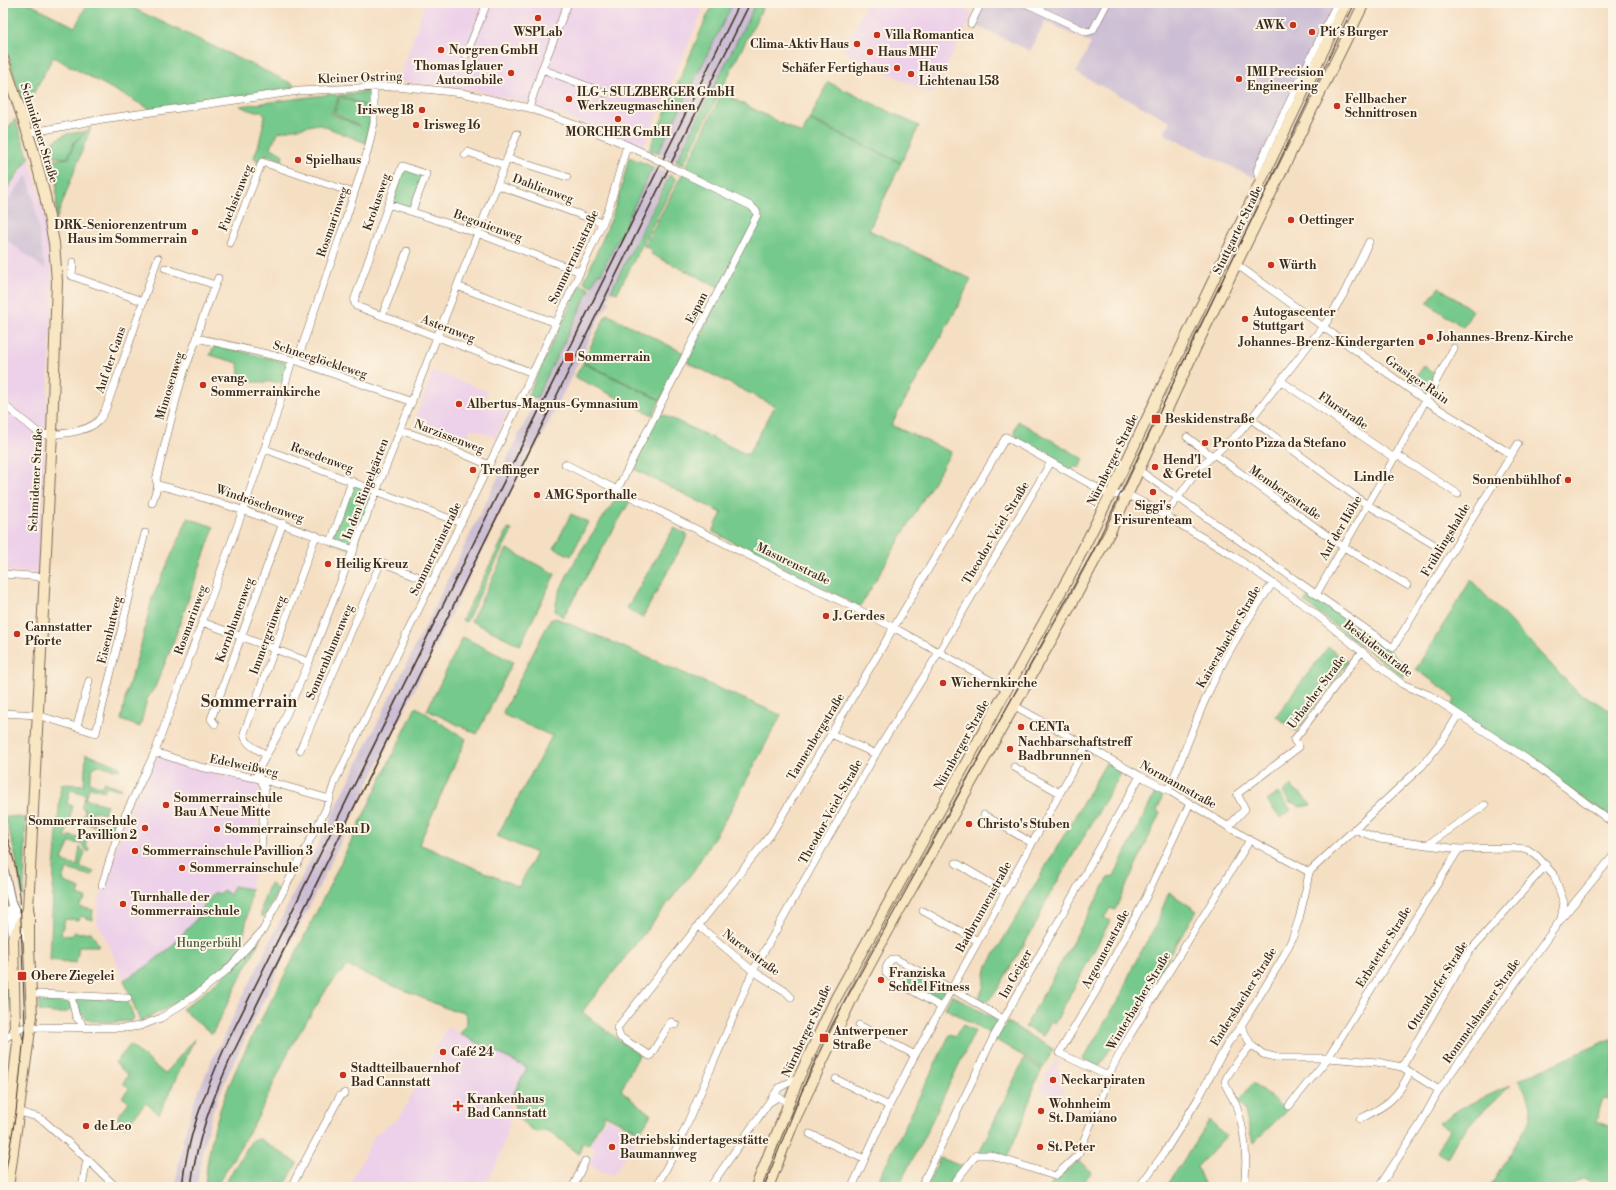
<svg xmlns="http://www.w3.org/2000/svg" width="1616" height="1190" viewBox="0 0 1616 1190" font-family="'Libre Bodoni',serif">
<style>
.built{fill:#edd0e9}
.industrial{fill:#ccbed4}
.green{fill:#76c98c;stroke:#587a55}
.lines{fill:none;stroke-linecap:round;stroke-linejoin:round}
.minor-casing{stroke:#7c6958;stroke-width:8}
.tertiary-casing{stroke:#7c6958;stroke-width:10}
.secondary-casing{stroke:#7c6958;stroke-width:12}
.minor{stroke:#fff;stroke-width:7}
.tertiary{stroke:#fff;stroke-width:8}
.secondary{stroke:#f9e7c3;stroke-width:10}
.tram{stroke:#3b2a1e;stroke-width:1}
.rail{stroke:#3b2a1e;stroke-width:1.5}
.minor-bridge-casing{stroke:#7c6958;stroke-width:8;stroke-linecap:butt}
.minor-bridge{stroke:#fff;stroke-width:7}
.poi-dot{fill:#c8321e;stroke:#fcf5e5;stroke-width:1.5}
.labels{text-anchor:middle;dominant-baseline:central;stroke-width:4;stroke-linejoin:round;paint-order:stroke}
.poi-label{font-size:12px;font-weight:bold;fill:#3b2a1e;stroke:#fcf5e5;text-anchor:start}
.street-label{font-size:12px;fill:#3b2a1e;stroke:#fcf5e5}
.park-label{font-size:12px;fill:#4d5a3f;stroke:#fcf5e5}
.neighbourhood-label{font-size:13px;font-weight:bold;fill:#3b2a1e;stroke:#fcf5e5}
.district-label{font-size:16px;font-weight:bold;fill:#3b2a1e;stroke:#fcf5e5}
</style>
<rect width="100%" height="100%" fill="#fcf5e5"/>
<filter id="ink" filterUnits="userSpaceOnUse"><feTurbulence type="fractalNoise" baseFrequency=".025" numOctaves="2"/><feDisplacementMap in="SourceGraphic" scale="8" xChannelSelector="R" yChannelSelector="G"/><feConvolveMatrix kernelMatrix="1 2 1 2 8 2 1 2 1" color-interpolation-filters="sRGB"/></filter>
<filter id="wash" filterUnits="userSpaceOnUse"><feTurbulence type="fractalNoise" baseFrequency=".012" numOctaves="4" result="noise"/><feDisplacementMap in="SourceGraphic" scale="16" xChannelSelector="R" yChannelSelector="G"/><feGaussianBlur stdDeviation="0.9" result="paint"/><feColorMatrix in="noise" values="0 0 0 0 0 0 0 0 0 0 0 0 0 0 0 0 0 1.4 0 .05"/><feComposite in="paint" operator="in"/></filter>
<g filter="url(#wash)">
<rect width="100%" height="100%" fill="#f5dfc3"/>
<!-- built -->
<path class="built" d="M425,3H691L703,10L643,148L629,141L526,102L463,88L399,81Z
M867,3H971L967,11L973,14L932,95L843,51Z
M30,158L47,224L53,287L39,573L3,571V196Z
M433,371L487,391L485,399L509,408L496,438L471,428L467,439L415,420Z
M157,756L199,770L255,782L259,786L260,789L256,851L251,889L233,886L231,895H219L215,892L196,915L198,917L170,948L143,969L124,980L111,949L97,922L98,905L124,824Z
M447,1027L527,1068L509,1103L512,1113L510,1122L500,1156L484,1187H348L375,1135L400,1117Z
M1057,1060L1060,1062L1056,1069L1065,1073L1059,1087L1064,1090L1062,1094L1057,1093L1056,1096L1044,1091L1043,1092L1040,1091L1047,1073Z
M606,1118L640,1134L612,1176L588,1165L596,1148L589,1146Z"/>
<!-- industrial -->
<path class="industrial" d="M733,3H756L676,162L658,153Z
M986,3H1336L1255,178L1164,134L1170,121L1076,73L1091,43L1045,21L1030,51L975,25Z
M653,167L669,175L611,290L607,300L610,302L606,309L605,308L535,450L531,449L228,1074L212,1113L202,1152L197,1187H175L183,1139L194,1102L210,1064L592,286L598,273L601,274Z
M27,175L33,195L45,269L3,237V207Z"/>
<!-- green -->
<path class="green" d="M3,3H28L75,27L88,3H122L299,87L150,109L53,57L27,105L23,106L3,37Z
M715,3H733L658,153L649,150L708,14Z
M756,3H765L683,165L676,162Z
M828,82L919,126L901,163L810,119Z
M367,92L372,97L371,112L366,143L318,124L279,132L270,147L283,155L282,161L269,155L262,156L258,162L254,157L259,144L265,116L261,111H252L240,106L332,94L339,96L332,114L359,126L334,113L340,97L366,106L362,119L367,106L339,95Z
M722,93L802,134L809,120L901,163L869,230L971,279L956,310L891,425L951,452L860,607L713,532V530L722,513L632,468L660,413L748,455L775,406L687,362L723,289L651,254L653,251L644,246L685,169Z
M15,119L29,158L3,194V135Z
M91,127L56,220L57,177L54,160L69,158L74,143Z
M86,131L74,142L68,158L55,157L53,142L66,134Z
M629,157L653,167L601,274L598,273L592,286L584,282L612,217L623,182Z
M402,166L426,174L412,211L388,204Z
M670,175L675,178L676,180L617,293L611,291Z
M580,284L590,289L536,399L528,395Z
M1439,287L1473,311L1463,327L1427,303Z
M607,314L684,353L661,400L583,362L605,317Z
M215,345L289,363L282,382H253L239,374L238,363L210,355Z
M583,363L660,400L653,415L575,377Z
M1424,366L1436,375L1426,396L1410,385Z
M1018,421L1084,459L1079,468L1075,466L1072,471L1018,439L1014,432Z
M352,481L376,491L354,550L331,542Z
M620,495L630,501L563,617L555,611C557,580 600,523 618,496Z
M571,514L588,522L571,556L554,548Z
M188,518L214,527L170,651L155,687L147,699L140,727L121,720L127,690L140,649L152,599Z
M674,528L688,535L642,618L627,608Z
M508,529L512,530L466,622L462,620Z
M507,549L555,574L520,645L471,621Z
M1471,580L1576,691L1613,712V819L1451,707L1455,700L1448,692L1416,669Z
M1310,594L1385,646L1409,669L1403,677L1304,602Z
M556,618L781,715L729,813L694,870L582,1012L639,1055L621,1090L651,1115L640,1132L605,1115L588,1145L582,1143L579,1154L549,1131L535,1132L515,1116V1103L511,1098L527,1068L460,1034C463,1030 466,1025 467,1021C468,1012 460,1009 453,1011L347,966L328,987L290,1048L258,1117L216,1187H205C210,1100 253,1038 291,963C334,879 374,792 416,707L466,739L419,844L519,887L536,853L497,836L552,736L504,715L503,712L550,620Z
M463,637L513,662L477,734L427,710Z
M1328,647L1348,662L1296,731L1276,716Z
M86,754L119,766L120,770L97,765L93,768L89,782L102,787L104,782L121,788V790L107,786L104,791L90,787L85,799L107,805L104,814L93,811L91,820L101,823H107L110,816L117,817L111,831L81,822L85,812L84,809L81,807L86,794L70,790L67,804L73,806L70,816L71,819L65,837L69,839L70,836L86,840V846L89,848L88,852L80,844L70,842L62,859L66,863L77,866L80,847L85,852L80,867L94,872L91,876L67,869L63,881L80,889L78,895L86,898L79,907L93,910L92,920L81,916L79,920L65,919L61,934L71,936L75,932L81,933L91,932L99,946H79L76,963L50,960L54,870L61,784L84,785Z
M1106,763L1123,770L1046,901L1036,924L997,990L987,1002L979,998L983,988L986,969Z
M1292,785L1294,790L1300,793L1311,805L1299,807L1295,803L1289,802L1283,792Z
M1156,791L1163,795L1157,811L1160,813L1115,910L1110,908L1104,918L1110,921L1055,1023L1051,1021L1043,1036L1025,1027L1109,877L1114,876Z
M1278,793L1291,810L1280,818L1267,801Z
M5,816L26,818L24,897L22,896C19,868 13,843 5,816Z
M270,883L278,890L264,917L261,915L262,904Z
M233,886L251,889C249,903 245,939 239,949C234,958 223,967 215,973C191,993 170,1009 140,1021L124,980L143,969L170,948L198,917L197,915L215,892L219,894L223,890L231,895Z
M1169,892L1197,911L1099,1067L1083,1059L1120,997L1133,966L1155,927Z
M261,938L212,1034L182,1009C212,989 236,964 261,938Z
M3,960L7,961L8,980L9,981V1014H3Z
M907,969L946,991L940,1001L901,979Z
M952,995L998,1021L991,1034L945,1008Z
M39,997L67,998L72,1008C64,1017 50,1012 39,1011Z
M77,998L127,999L134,1018L132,1021L113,1022L90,1021L78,1012L75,999Z
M1007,1022L1053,1049L1043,1068L996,1040Z
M963,1025L975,1031L925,1135L898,1187H875L950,1034L955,1036Z
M195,1038L159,1114L146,1103L126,1126L117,1118L129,1102L122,1097L129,1089L123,1083L128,1075L115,1063L130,1045L165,1074Z
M1613,1038V1100L1603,1098L1596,1121L1613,1128V1187H1601L1584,1179L1568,1187H1490L1531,1119C1531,1103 1527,1093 1518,1080Z
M1024,1059L1042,1069L1034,1086L1025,1116L1006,1160L979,1153Z
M1253,1083L1287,1110L1253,1143L1244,1108L1238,1102Z
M1511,1085L1476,1118L1458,1138L1447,1158L1437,1152L1450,1130L1439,1123L1461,1108Z
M1210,1120L1226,1136L1197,1167L1205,1187H1166Z
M260,1139L297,1163L284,1187H223L252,1140Z
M940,1158L964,1167L947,1187H926Z
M1079,1161L1092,1172L1078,1187H1050L1053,1181Z"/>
</g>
<g filter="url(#ink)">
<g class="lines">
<!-- minor casing -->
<g class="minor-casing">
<path id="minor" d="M1025,3L1087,32L1093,30L1107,3
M971,24L981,3
M466,55L487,3
M542,69L605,93
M529,108L542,69L568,3
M28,133L103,119L299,91L396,86L462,93L529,108L611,138L648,155
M465,155L468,152L504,165
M507,158L567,177
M1260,182L1257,171L1260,163L1337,3
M497,185L603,223
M388,204L477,233L580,272
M412,211L426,174L402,166L354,301L356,306L533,373
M230,243L262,162L354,193
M73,262L72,276L142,301
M1236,264L1426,401L1511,454
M165,268L215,285
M457,286L556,323
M382,316L407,251
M197,338L297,361L412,402
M297,361L343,228L367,153L374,123V87
M1281,381L1394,458
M3,404L40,434C54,436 88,432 98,421C106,413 109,399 113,388C130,346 142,301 158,258
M1251,419L1363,502L1433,544
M401,430L440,444L489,465
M1187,437L1212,456
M265,449L461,523
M1214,454L1339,544L1407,585
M1396,454L1458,494
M565,464L889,625L1008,690
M1140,471L1393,648L1518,444
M158,485C225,502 289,527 354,550
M617,490L757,215V212L751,206L677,170
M152,503L158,485L156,480L178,392L185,369L197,338L200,325L218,278
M1165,515L1201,466L1240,432L1251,419L1328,320L1343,295L1369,242
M331,542L352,481
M3,574L44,577
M1317,593L1392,462L1454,348
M202,622L309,662
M1015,706L1140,776L1168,790L1250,840L1309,872
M3,713L37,715L96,733L145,533
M215,724L211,719L283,523
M77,726L89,681
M831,734L876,754
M300,750L381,562L432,582
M155,752L200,767L260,779L330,799
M267,755C257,749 245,745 244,733L316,535
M1014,767L1060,793
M1168,790C1182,761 1192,729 1205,700C1223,659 1247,619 1273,583
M984,815L1032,843
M1228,827L1245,809L1237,794L1299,747L1294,740L1362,651
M1354,829L1379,839L1459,849L1511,848L1527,849L1537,856L1554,875L1564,903L1561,918
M1427,845L1485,805
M261,851L265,790C264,783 259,779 257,772L277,736L309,662L517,134
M956,863L1005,892
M102,885L121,824L155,752L243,510L276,416L292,360
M923,911L978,941
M699,926L753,971L785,991L791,997
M39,994L128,998
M71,996L76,1017L81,1022L83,1028
M941,1007L894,980L886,973C885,967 888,963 892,959H896L952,989L1003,1019
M676,1025L671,1022L650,1056L620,1037L617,1028L771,834L831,734L1006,437L1110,495H1128L1142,502L1232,555L1307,607L1402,684L1429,695L1527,759L1613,823
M859,1025L915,1055
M1241,1026L1251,1045L1263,1054L1279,1058H1328L1377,1062L1402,1067L1439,1090
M3,1040L15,1031L25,1027L126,1028L140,1026L161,1018L196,995L226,971L263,930L326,809L335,781L503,436L589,253L609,208L627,145
M1402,1067L1469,952L1546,865
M1108,1076L1059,1053L1095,993L1145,899L1190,803
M836,1079L889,1106
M770,1102L778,1097L784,1100L788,1106
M1289,1106L1328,1058L1459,849
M16,1111L37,1117L44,1121L87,1159L116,1187
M1360,1119C1386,1106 1397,1099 1410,1072
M810,1134L864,1159
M82,1187L87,1159
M291,1187L340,1096L345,1093
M573,1187L585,1161
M656,1187L674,1154L753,971L879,748L936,657L1051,462
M710,1187L774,1095L779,1088L799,1077
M852,1187L889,1106L915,1055L1086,746
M921,1187L993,1038L1140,776
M951,1187L976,1155H990L1055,1176L1078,1155L1104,1091L1108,1076L1127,1040L1250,840
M1139,1187L1164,1153L1198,1099L1228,1043L1241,1026L1281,961L1292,939L1299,919L1306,889L1309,872L1422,766L1444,738L1458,715
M1244,1187C1248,1158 1246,1133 1236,1105C1234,1099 1226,1088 1225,1083C1225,1075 1245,1053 1251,1045
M1379,1187L1421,1123L1439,1090L1561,919L1613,856"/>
</g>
<!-- tertiary casing -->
<g class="tertiary-casing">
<path id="tertiary" d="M3,866L11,902L28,942
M10,909L13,938"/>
</g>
<!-- secondary casing -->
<g class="secondary-casing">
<path id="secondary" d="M3,59L33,149L45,196L54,243L57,281L52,433L28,909L29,914V947L32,1016L8,1187
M3,1173L18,1042L15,1031L13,938L28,910
M756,1187L799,1077L836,998L1070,575L1122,471L1346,3
M768,1187L794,1121L856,990L896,916L1071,605L1110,532L1203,332L1364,3"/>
</g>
<!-- minor -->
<use href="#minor" class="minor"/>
<!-- tertiary -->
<use href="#tertiary" class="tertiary"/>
<!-- secondary -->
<use href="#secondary" class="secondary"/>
<!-- tram -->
<path class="tram" d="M3,822L15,865L20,895L25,1027L16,1112L3,1187
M764,1187L808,1076L833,1023L1093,551L1355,3"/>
<!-- rail -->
<path class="rail" d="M182,1187C187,1138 204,1094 224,1049L740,3
M191,1187C196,1140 213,1098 232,1055L750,3"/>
<!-- minor-bridge casing -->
<g class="minor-bridge-casing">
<path id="minor-bridge" d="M648,155L677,170"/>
</g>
<!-- minor-bridge -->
<use href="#minor-bridge" class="minor-bridge"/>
</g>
</g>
<!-- markers -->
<g class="poi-dot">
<circle cx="538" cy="18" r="4"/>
<circle cx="1293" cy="25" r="4"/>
<circle cx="1312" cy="32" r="4"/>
<circle cx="877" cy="35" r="4"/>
<circle cx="857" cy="44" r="4"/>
<circle cx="441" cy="50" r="4"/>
<circle cx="870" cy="52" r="4"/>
<circle cx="897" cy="68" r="4"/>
<circle cx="511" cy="73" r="4"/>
<circle cx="911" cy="74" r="4"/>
<circle cx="1239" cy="79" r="4"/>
<circle cx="569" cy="99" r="4"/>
<circle cx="1337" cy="106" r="4"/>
<circle cx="422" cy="110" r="4"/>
<circle cx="618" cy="119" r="4"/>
<circle cx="416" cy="125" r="4"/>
<circle cx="298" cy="160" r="4"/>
<circle cx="1291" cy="220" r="4"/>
<circle cx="195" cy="232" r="4"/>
<circle cx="1271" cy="265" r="4"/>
<circle cx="1245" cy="319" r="4"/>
<circle cx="1430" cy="337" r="4"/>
<circle cx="1422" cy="342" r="4"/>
<rect x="564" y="352" width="10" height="10" rx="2"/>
<circle cx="203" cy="385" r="4"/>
<circle cx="459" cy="404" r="4"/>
<rect x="1151" y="414" width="10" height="10" rx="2"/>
<circle cx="1205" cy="443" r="4"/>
<circle cx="1155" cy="467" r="4"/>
<circle cx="473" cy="470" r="4"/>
<circle cx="1568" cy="480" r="4"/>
<circle cx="1153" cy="492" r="4"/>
<circle cx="537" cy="495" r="4"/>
<circle cx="328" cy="564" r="4"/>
<circle cx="826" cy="616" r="4"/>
<circle cx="17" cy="634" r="4"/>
<circle cx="943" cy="683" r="4"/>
<circle cx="1021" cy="727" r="4"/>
<circle cx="1010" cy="749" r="4"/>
<circle cx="166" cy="805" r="4"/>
<circle cx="969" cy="824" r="4"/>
<circle cx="145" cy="828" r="4"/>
<circle cx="217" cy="829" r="4"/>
<circle cx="135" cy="851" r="4"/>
<circle cx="182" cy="868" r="4"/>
<circle cx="123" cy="904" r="4"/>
<rect x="17" y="971" width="10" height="10" rx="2"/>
<circle cx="881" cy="980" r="4"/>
<rect x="819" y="1033" width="10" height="10" rx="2"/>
<circle cx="443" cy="1052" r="4"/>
<circle cx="343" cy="1075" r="4"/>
<circle cx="1053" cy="1080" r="4"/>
<path d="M456 1100h4v4h4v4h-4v4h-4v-4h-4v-4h4z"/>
<circle cx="1041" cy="1111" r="4"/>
<circle cx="86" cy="1126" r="4"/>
<circle cx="612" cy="1147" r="4"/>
<circle cx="1040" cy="1147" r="4"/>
</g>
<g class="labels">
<!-- poi labels -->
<g class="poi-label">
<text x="1285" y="25" text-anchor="end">AWK</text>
<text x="538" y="32" text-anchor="middle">WSPLab</text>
<text x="1320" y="32">Pit´s Burger</text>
<text x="885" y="35">Villa Romantica</text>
<text x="849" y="44" text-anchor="end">Clima-Aktiv Haus</text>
<text x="449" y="50">Norgren GmbH</text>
<text x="878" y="52">Haus MHF</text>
<text x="503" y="66" text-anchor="end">Thomas Iglauer<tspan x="503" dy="14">Automobile</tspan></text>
<text x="919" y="67">Haus<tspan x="919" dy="14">Lichtenau 158</tspan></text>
<text x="889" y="68" text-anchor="end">Schäfer Fertighaus</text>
<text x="1247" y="72">IMI Precision<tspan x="1247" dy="14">Engineering</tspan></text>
<text x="577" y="92">ILG + SULZBERGER GmbH<tspan x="577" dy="14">Werkzeugmaschinen</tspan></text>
<text x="1345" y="99">Fellbacher<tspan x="1345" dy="14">Schnittrosen</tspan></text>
<text x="414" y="110" text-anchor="end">Irisweg 18</text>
<text x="424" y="125">Irisweg 16</text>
<text x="618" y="132" text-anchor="middle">MORCHER GmbH</text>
<text x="306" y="160">Spielhaus</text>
<text x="1299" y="220">Oettinger</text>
<text x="187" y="225" text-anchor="end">DRK-Seniorenzentrum<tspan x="187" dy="14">Haus im Sommerrain</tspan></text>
<text x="1279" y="265">Würth</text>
<text x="1253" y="312">Autogascenter<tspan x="1253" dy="14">Stuttgart</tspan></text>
<text x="1438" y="337">Johannes-Brenz-Kirche</text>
<text x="1414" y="342" text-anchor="end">Johannes-Brenz-Kindergarten</text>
<text x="578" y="357">Sommerrain</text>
<text x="211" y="378">evang.<tspan x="211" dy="14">Sommerrainkirche</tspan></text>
<text x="467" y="404">Albertus-Magnus-Gymnasium</text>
<text x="1165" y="419">Beskidenstraße</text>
<text x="1213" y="443">Pronto Pizza da Stefano</text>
<text x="1163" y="460">Hend'l<tspan x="1163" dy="14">&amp; Gretel</tspan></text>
<text x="481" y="470">Treffinger</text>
<text x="1560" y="480" text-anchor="end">Sonnenbühlhof</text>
<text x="545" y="495">AMG Sporthalle</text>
<text x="1153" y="506" text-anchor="middle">Siggi's<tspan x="1153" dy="14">Frisurenteam</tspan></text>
<text x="336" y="564">Heilig Kreuz</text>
<text x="834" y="616">J. Gerdes</text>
<text x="25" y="627">Cannstatter<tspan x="25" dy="14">Pforte</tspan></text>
<text x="951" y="683">Wichernkirche</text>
<text x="1029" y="727">CENTa</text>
<text x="1018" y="742">Nachbarschaftstreff<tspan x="1018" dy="14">Badbrunnen</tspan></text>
<text x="174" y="798">Sommerrainschule<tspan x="174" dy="14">Bau A Neue Mitte</tspan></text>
<text x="137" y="821" text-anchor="end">Sommerrainschule<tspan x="137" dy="14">Pavillion 2</tspan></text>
<text x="977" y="824">Christo's Stuben</text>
<text x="225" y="829">Sommerrainschule Bau D</text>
<text x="143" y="851">Sommerrainschule Pavillion 3</text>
<text x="190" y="868">Sommerrainschule</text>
<text x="131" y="897">Turnhalle der<tspan x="131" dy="14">Sommerrainschule</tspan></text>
<text x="889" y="973">Franziska<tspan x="889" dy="14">Schdel Fitness</tspan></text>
<text x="31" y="976">Obere Ziegelei</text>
<text x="833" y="1031">Antwerpener<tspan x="833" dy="14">Straße</tspan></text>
<text x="451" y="1052">Café 24</text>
<text x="351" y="1068">Stadtteilbauernhof<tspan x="351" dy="14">Bad Cannstatt</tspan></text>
<text x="1061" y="1080">Neckarpiraten</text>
<text x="467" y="1099">Krankenhaus<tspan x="467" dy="14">Bad Cannstatt</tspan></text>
<text x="1049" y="1104">Wohnheim<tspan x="1049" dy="14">St. Damiano</tspan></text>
<text x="94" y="1126">de Leo</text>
<text x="620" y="1140">Betriebskindertagesstätte<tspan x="620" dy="14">Baumannweg</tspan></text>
<text x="1048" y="1147">St. Peter</text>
</g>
<!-- street labels -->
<g class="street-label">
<text transform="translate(360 78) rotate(-2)">Kleiner Ostring</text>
<text transform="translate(39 133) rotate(73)">Schmidener Straße</text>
<text transform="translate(543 189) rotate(20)">Dahlienweg</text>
<text transform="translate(236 198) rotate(-68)">Fuchsienweg</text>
<text transform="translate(377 202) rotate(-71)">Krokusweg</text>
<text transform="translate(333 222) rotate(-71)">Rosmarinweg</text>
<text transform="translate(488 226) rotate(20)">Begonienweg</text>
<text transform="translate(1238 230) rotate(-64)">Stuttgarter Straße</text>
<text transform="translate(574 257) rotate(-65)">Sommerrainstraße</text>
<text transform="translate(697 308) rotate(-63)">Espan</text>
<text transform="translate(448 329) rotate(21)">Asternweg</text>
<text transform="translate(111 360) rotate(-71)">Auf der Gans</text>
<text transform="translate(320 360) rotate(18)">Schneeglöckleweg</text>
<text transform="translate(1417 380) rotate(35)">Grasiger Rain</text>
<text transform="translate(170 386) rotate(-73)">Mimosenweg</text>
<text transform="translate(1343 411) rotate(34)">Flurstraße</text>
<text transform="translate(449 437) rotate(21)">Narzissenweg</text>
<text transform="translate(322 458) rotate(20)">Resedenweg</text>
<text transform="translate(1113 460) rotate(-64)">Nürnberger Straße</text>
<text transform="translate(36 480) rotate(-87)">Schmidener Straße</text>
<text transform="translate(366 489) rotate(-69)">In den Ringelgärten</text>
<text transform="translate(1285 493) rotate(35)">Membergstraße</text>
<text transform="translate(260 504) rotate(19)">Windröschenweg</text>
<text transform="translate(1341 528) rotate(-60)">Auf der Höhe</text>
<text transform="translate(996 533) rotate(-59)">Theodor-Veiel-Straße</text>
<text transform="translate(1446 540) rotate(-59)">Frühlingshalde</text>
<text transform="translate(436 549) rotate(-64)">Sommerrainstraße</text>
<text transform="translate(793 564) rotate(26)">Masurenstraße</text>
<text transform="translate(191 620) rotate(-70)">Rosmarinweg</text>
<text transform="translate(235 620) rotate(-70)">Kornblumenweg</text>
<text transform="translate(110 630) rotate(-76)">Eisenhutweg</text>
<text transform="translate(268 635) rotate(-70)">Immergrünweg</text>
<text transform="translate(1229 637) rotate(-60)">Kaisersbacher Straße</text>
<text transform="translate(1378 649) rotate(38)">Beskidenstraße</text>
<text transform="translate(330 652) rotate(-67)">Sonnenblumenweg</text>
<text transform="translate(1317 692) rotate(-53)">Urbacher Straße</text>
<text transform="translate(816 737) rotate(-59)">Tannenbergstraße</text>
<text transform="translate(962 745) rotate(-61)">Nürnberger Straße</text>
<text transform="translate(244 766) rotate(12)">Edelweißweg</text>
<text transform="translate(1178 785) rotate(29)">Normannstraße</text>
<text transform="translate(831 812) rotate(-61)">Theodor-Veiel-Straße</text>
<text transform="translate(984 907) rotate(-61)">Badbrunnenstraße</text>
<text transform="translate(1384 947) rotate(-58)">Erbstetter Straße</text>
<text transform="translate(1106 949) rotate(-62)">Argonnenstraße</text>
<text transform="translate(751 953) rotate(37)">Narewstraße</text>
<text transform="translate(1016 974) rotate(-61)">Im Geiger</text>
<text transform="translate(1438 986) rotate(-58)">Ottendorfer Straße</text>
<text transform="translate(1244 997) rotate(-58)">Endersbacher Straße</text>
<text transform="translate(1139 1001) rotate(-59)">Winterbacher Straße</text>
<text transform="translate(1482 1011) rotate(-55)">Rommelshauser Straße</text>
<text transform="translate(807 1031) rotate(-65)">Nürnberger Straße</text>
</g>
<!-- park labels -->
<g class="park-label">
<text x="209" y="943">Hungerbühl</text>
</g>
<!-- neighbourhood labels -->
<g class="neighbourhood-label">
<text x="1374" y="477">Lindle</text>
</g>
<!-- district labels -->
<g class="district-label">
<text x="249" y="702">Sommerrain</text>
</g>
</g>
<!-- margin -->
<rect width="1616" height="1190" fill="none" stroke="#fcf5e5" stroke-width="16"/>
</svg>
